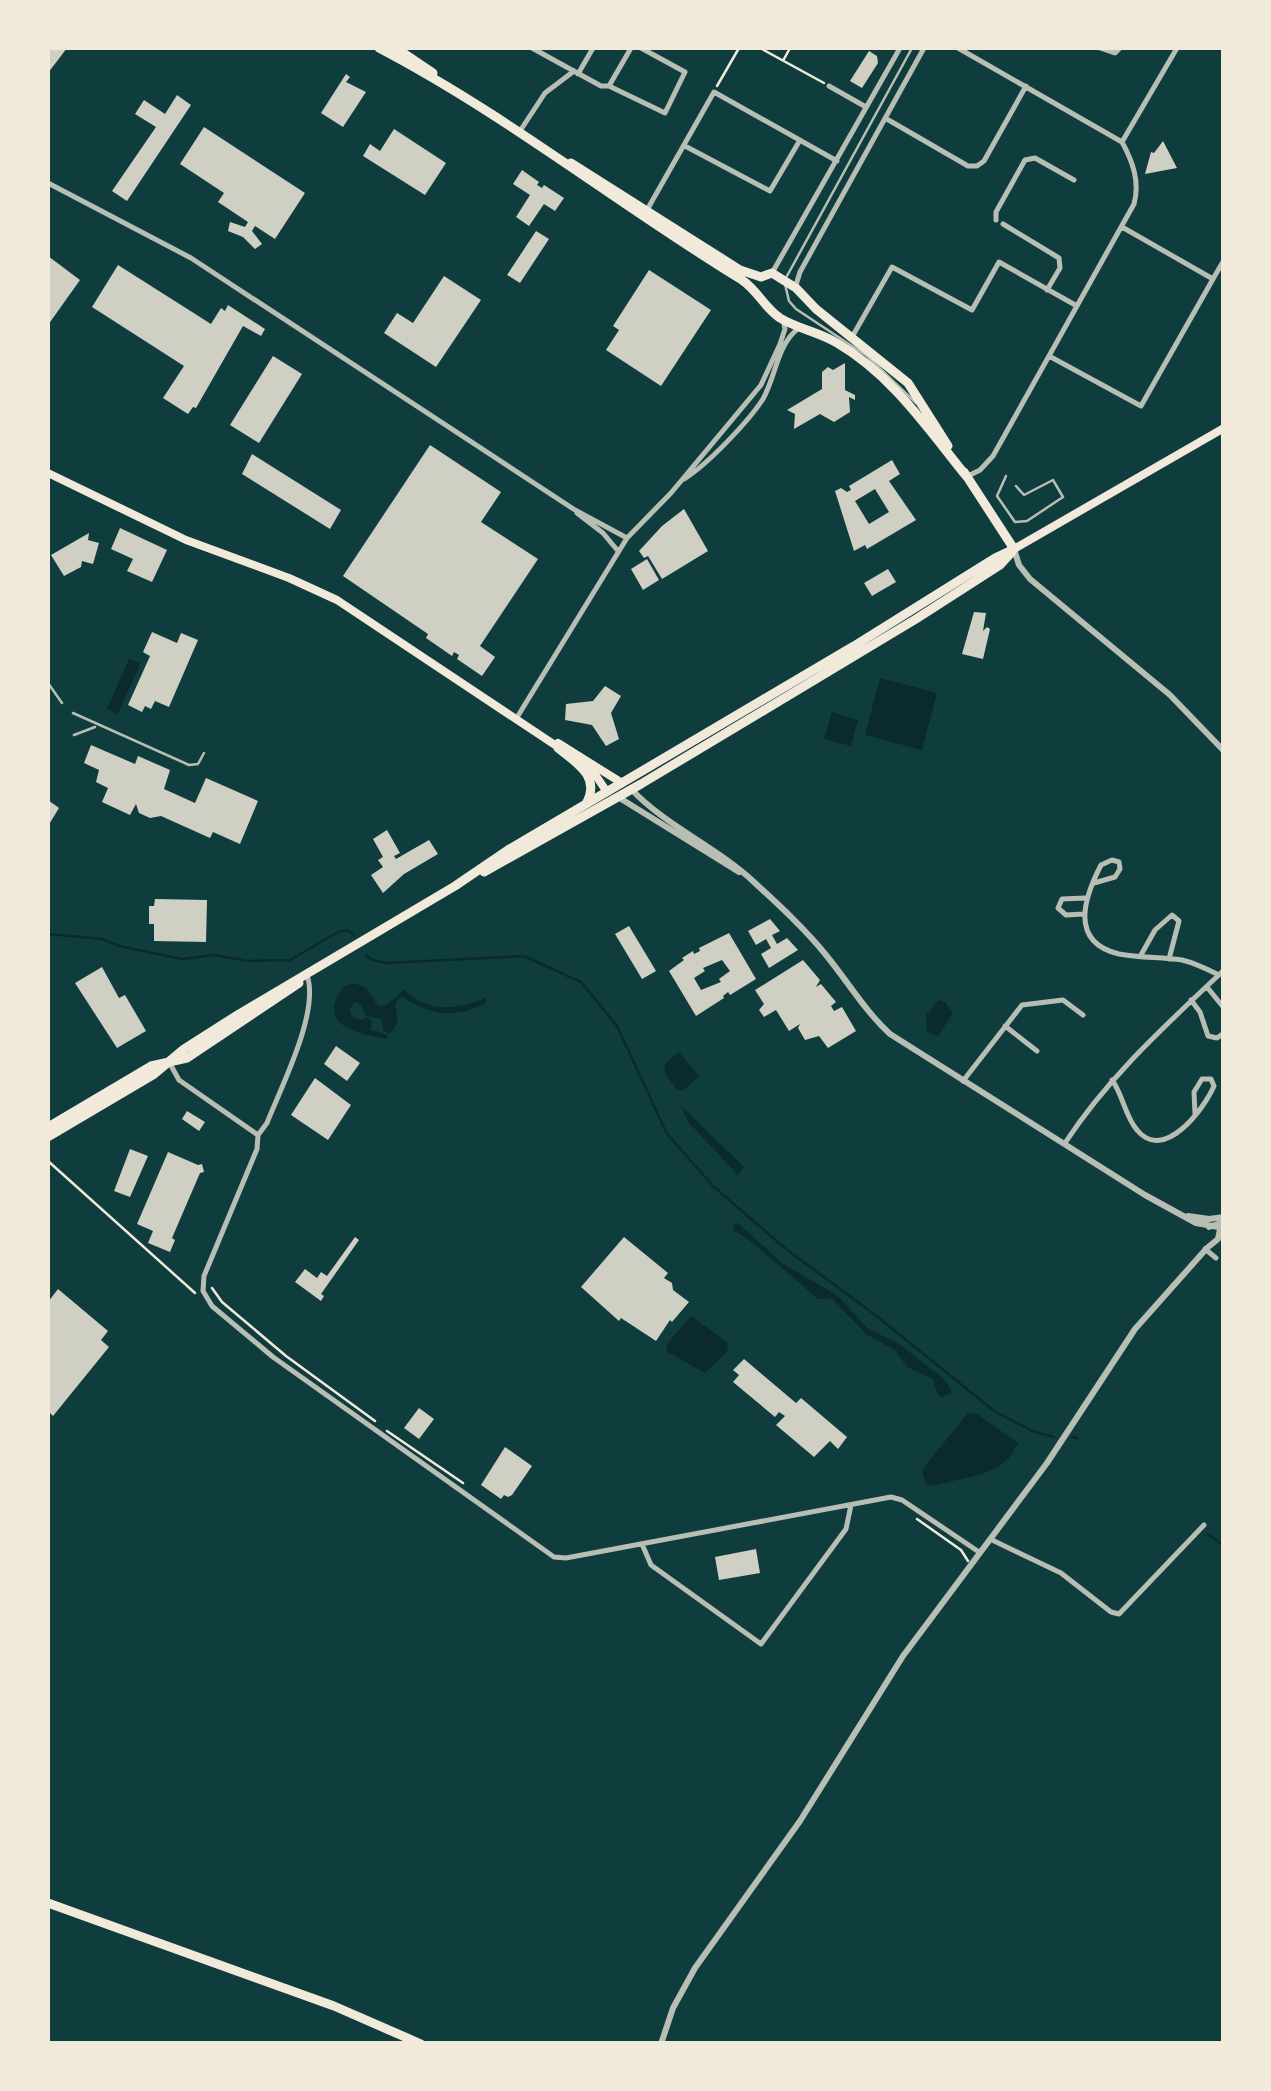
<svg xmlns="http://www.w3.org/2000/svg" width="1271" height="2091" viewBox="0 0 1271 2091" font-family="Ubuntu,sans-serif">
<style>
.water{fill:#0a2a2b}
.lines{fill:none;stroke-linecap:round;stroke-linejoin:round}
.stream{stroke:#0a2a2b;stroke-width:2.5}
.building{fill:#cfcfc3;fill-rule:evenodd}
.path{stroke:#f1e9da;stroke-width:2.5}
.service{stroke:#b8beb3;stroke-width:2.5}
.minor{stroke:#b8beb3;stroke-width:5}
.tertiary{stroke:#b8beb3;stroke-width:6}
.secondary{stroke:#f1e9da;stroke-width:8}
.primary{stroke:#f1e9da;stroke-width:9}
</style>
<rect width="100%" height="100%" fill="#0f3d3e"/>
<!-- water -->
<path class="water" d="M129,659L139,663V667L118,714L107,709Z
M880,678L937,693L922,750L865,735Z
M832,712L858,720L851,746L824,739Z
M354,983L366,988L378,1006H385L404,990C428,1013 457,1010 486,998V1003C455,1019 430,1016 401,996L395,1004C397,1017 401,1024 389,1034L383,1030L382,1019L366,1016L360,1004L354,1002L350,1009L352,1017L362,1020L366,1017L372,1021L371,1030L388,1035L387,1039C359,1034 315,1026 343,987Z
M939,1000L945,1002L953,1013L938,1036L927,1032L926,1015Z
M679,1052L699,1076L684,1090L678,1091L666,1075L664,1065Z
M680,1105L744,1167L738,1175L689,1123Z
M734,1223H738L782,1263L838,1296L867,1328L899,1344L943,1378L951,1389V1394L942,1397L937,1393L933,1379L907,1367L895,1350L866,1334L832,1298L818,1299L748,1239L733,1230Z
M691,1316L728,1343L727,1352L705,1373L666,1351L668,1343Z
M968,1413L977,1414L1018,1443L1009,1458L999,1466L982,1474L932,1486L926,1485L922,1470Z"/>
<g class="lines">
<!-- stream -->
<path class="stream" d="M48,934L102,939L119,946L182,959L214,955L248,961L290,960L338,932L347,930L353,934
M366,955L372,960L387,963L524,956L581,982L617,1026L667,1134L713,1186L786,1249L874,1314L994,1411L1032,1431L1054,1437
M1072,1437L1077,1438
M1208,1534L1224,1546"/>
</g>
<!-- building -->
<path class="building" d="M48,48H67L48,73Z
M869,51L877,56L878,63L862,88L850,81Z
M346,74L350,77L346,82L366,92L343,127L321,113Z
M177,95L191,105L127,201L112,191L156,127L135,114L144,100L165,114Z
M204,127L305,193L275,239L255,226L252,231L262,244L255,249L243,237L228,231L230,222L245,227L248,222L218,202L224,193L180,164Z
M394,129L446,163L425,195L363,156L370,144L380,151Z
M1163,141L1177,168L1145,174L1151,152L1154,153Z
M522,170L539,182L537,185L542,188L544,185L564,198L555,211L544,204L529,226L516,217L530,195L513,184Z
M536,231L549,239L520,283L507,275Z
M48,256L80,280L48,325Z
M118,265L211,324L221,308L225,311L228,305L265,329L261,336L243,326L196,408L193,407L188,414L163,398L184,366L92,307Z
M649,270L711,310L661,386L606,350L619,330L613,326Z
M444,276L481,300L436,367L384,333L397,313L413,323Z
M273,356L302,374L259,443L230,425Z
M845,363V390L855,395V400L849,397L850,412L834,422L820,414L794,429L795,414L787,410L822,389V372L828,367L833,370Z
M430,445L501,492L481,522L538,559L480,646L495,657L482,676L457,659L459,655L454,652L452,656L426,638L428,634L343,576Z
M252,454L341,510L330,529L242,474Z
M892,460L900,474L889,481L916,520L867,549L865,545L854,551L835,491L841,488L847,492L851,490L849,486ZM875,489L889,512L869,524L855,501Z
M684,509L708,551L662,579L648,556L644,558L639,551L662,526Z
M120,528L167,550L152,582L127,571L133,559L111,549Z
M89,533L88,540L99,543L93,564L82,561L81,567L64,576L51,555Z
M647,559L659,580L643,590L631,569Z
M888,569L896,582L872,596L864,583Z
M974,612L986,613L983,631L987,627L990,629L983,659L962,654Z
M152,632L177,643L181,633L198,640L169,707L155,701L151,709L145,706L142,712L128,705L150,656L143,652Z
M605,686L621,696L611,713L619,739L606,746L592,725L565,720L566,704L593,701Z
M91,745L135,764L138,756L170,770L164,789L195,803L206,778L258,801L240,844L213,832L210,838L161,816L150,818L139,813L136,804L130,815L102,802L108,788L96,782L99,770L84,763Z
M48,800L59,808L48,826Z
M387,830L400,853L394,856L396,859L429,840L438,854L404,874L383,893L371,875L383,867L378,860L383,857L373,839Z
M155,899L207,900L206,942L154,941V924H149V906H154Z
M770,919L780,931L772,935L777,944L787,938L798,950L769,968L761,954L771,948L766,939L756,945L748,931Z
M629,926L656,971L642,979L615,934Z
M729,933L756,979L730,995L728,992L723,996L724,998L696,1016L669,971L684,960L682,958L693,951L694,954L700,951L699,948ZM722,960L730,971L719,979L721,982L701,990L694,978L705,971L703,968Z
M803,960L820,980L816,987L821,984L836,1002L831,1006L834,1011L842,1007L856,1031L828,1048L819,1036L805,1040L798,1028L800,1024L789,1031L776,1010L764,1017L759,1010L764,1004L755,990Z
M102,967L119,998L125,995L146,1031L117,1048L75,983Z
M336,1046L360,1063L347,1081L324,1064Z
M315,1078L351,1105L328,1140L291,1115Z
M187,1111L205,1122L199,1131L182,1119Z
M130,1149L148,1156L130,1197L114,1191Z
M168,1152L198,1165L202,1164L204,1172L200,1173L172,1238L175,1240L170,1252L148,1243L153,1231L137,1224Z
M355,1237L359,1240L321,1294L324,1296L321,1301L295,1282L305,1269L317,1278L321,1272L327,1276Z
M624,1237L668,1273L664,1278L672,1283L673,1290L689,1302L672,1322L670,1320L656,1341L621,1318L619,1321L581,1287Z
M58,1289L108,1331L101,1340L109,1347L53,1416L48,1411V1302Z
M744,1359L796,1403L801,1398L847,1437L838,1449L830,1441L814,1457L776,1425L785,1416L779,1412L775,1417L733,1382L739,1375L733,1370Z
M419,1408L434,1419L419,1439L404,1428Z
M505,1447L532,1466L512,1495L508,1497L504,1495L501,1499L481,1485Z
M756,1549L760,1573L719,1580L715,1557Z"/>
<g class="lines">
<!-- path -->
<path class="path" d="M760,48L824,83
M784,59L790,48
M717,86L739,48
M48,1161L195,1293
M212,1288L222,1302L286,1356L375,1421
M387,1431L463,1483
M917,1519L961,1550L968,1561"/>
<!-- service -->
<path class="service" d="M787,276L912,48
M785,284L789,301L796,309L867,356L916,403
M1006,476L997,496L1015,522L1027,521L1063,497L1053,480L1024,495L1016,486
M48,683L62,703
M73,713L189,765L198,764L204,753
M74,735L95,727"/>
<!-- minor -->
<path class="minor" d="M532,48L601,86H609L665,113L685,72L641,48
M958,48L1122,142C1133,162 1140,182 1134,204L993,456L980,470L968,476
M1100,48L1115,53L1120,48
M578,74L593,48
M609,86L631,48
M829,86L866,107
M885,118L968,166H977L984,161L1026,86
M520,131L545,93L574,71
M1122,142L1177,48
M685,146L770,191L800,140
M48,183L191,258L575,510L627,538
M647,210L714,92L837,161
M996,220V212L1025,160L1035,158L1074,180
M1003,224L1059,258L1060,268L1047,290
M772,273L900,48
M1213,279L1224,260
M796,285L800,272L924,48
M852,337L892,267L972,310L999,262L1077,306
M1049,356L1141,406L1213,279L1122,227
M684,479C707,465 748,422 763,399C776,376 777,344 799,328
M577,513L603,533L618,551
M516,719L627,538L671,493L761,385L780,344L785,329L783,320
M1094,883L1115,877L1120,869L1119,862L1112,860L1101,865C1085,896 1068,942 1119,954C1140,958 1161,957 1182,960C1195,963 1207,969 1219,975
M1083,914L1066,915L1058,908L1062,899L1085,898
M1141,955L1155,930L1172,915L1179,921L1169,959
M307,975C320,1012 281,1087 267,1123L258,1135L257,1149L204,1276L203,1291L212,1306L273,1357L554,1557L566,1558L891,1497L902,1500L979,1552
M1207,987L1224,1008
M1191,1000L1200,1012L1208,1036L1217,1038L1224,1033
M1005,1026L1037,1051
M169,1062L179,1080L258,1135
M1112,1080C1123,1095 1125,1116 1137,1130C1164,1163 1204,1109 1214,1086L1211,1079H1202L1194,1092L1195,1114
M963,1081L1022,1005L1063,1000L1083,1015
M1065,1143C1109,1076 1166,1025 1224,970
M1205,1249L1216,1258
M990,1539L1061,1573L1111,1612L1119,1614L1204,1525
M642,1544L651,1565L761,1644L846,1529L851,1505"/>
<!-- tertiary -->
<path class="tertiary" d="M1014,549L1019,565L1030,579L1170,695L1224,751
M631,789C667,827 717,847 755,883C780,906 805,929 826,955C848,982 865,1011 890,1034L1145,1195L1196,1223L1224,1228
M618,797L739,872
M1188,1216L1209,1219L1224,1217
M1209,1227L1224,1222
M661,2044L673,2008L695,1968L800,1821L903,1656L1047,1463L1135,1329L1207,1248L1218,1239L1220,1229"/>
<!-- secondary -->
<path class="secondary" d="M48,473L186,540L289,578L337,600L561,749
M1014,549L1224,428
M558,743L622,783
M577,759L592,770L607,792"/>
<!-- primary -->
<path class="primary" d="M379,48C507,115 619,205 742,280C758,291 764,307 780,318C798,329 819,332 837,343C892,375 928,429 967,477
M396,48L433,73
M571,163L740,270L761,277L772,273L796,288L816,309L908,383L948,446
M964,472L1014,549
M558,748C578,764 601,777 586,804
M484,872L641,784L916,619L1000,565L1012,552
M48,1127L151,1066L187,1058L299,983
M48,1137L153,1075L184,1049L239,1014L455,886L508,850L854,646L995,558L1014,549
M48,1903L334,2006L421,2044"/>
</g>
<!-- border -->
<rect width="1271" height="2091" fill="none" stroke="#f1e9da" stroke-width="100"/>
</svg>
